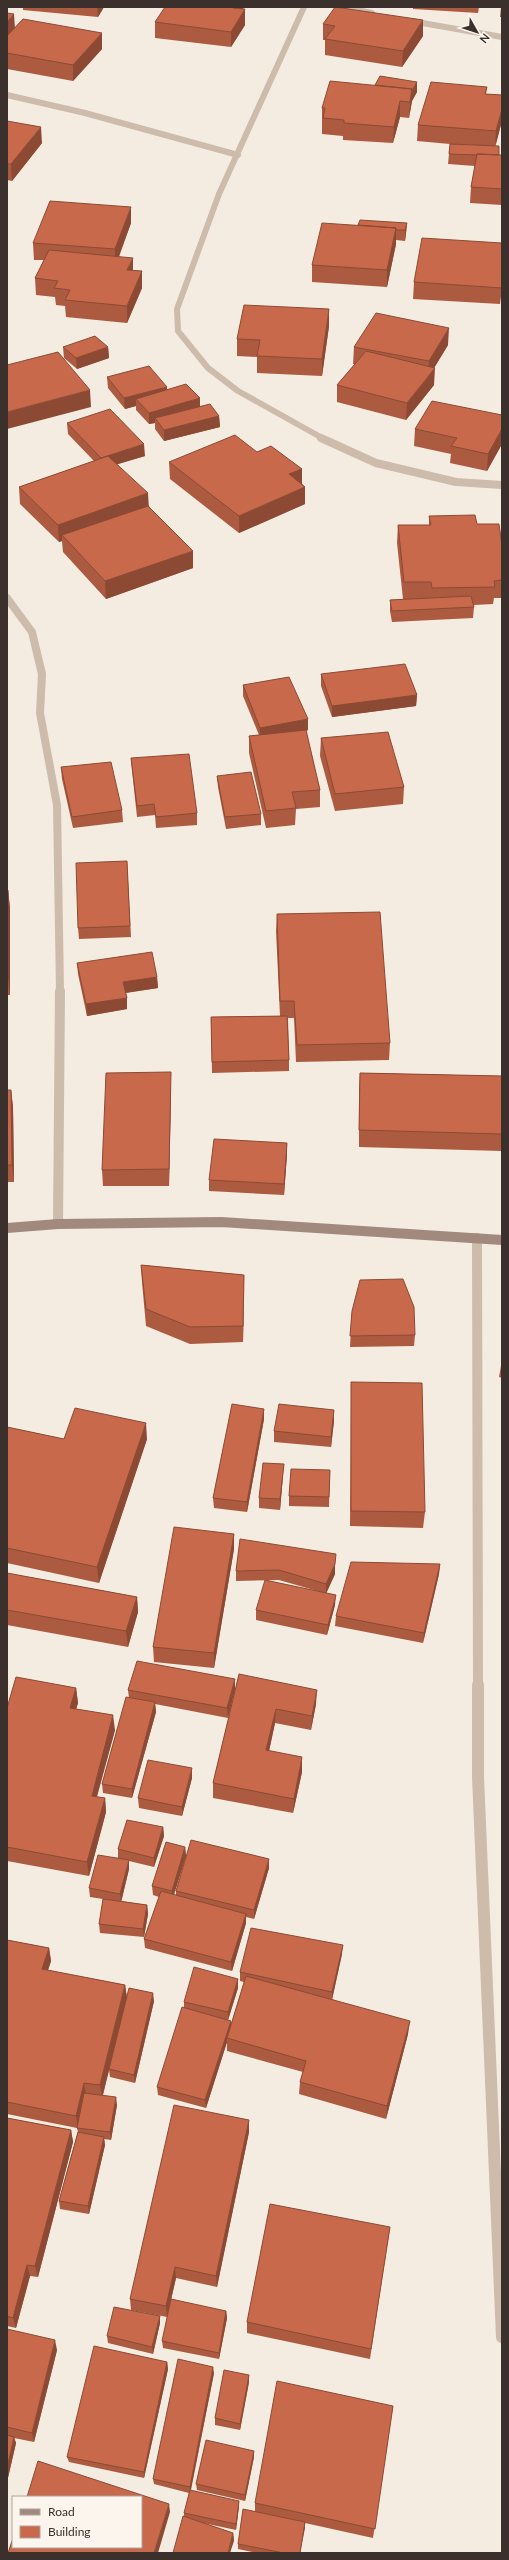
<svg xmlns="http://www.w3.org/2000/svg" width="509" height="2560" viewBox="0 0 509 2560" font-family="Lato,sans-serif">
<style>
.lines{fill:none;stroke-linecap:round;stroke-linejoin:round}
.street-far3{stroke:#cdbbac;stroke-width:6}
.street-far2{stroke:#cdbbac;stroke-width:8}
.street-far1{stroke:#cdbbac;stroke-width:10}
.street{stroke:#cdbbac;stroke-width:12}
.secondary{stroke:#a18a7d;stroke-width:10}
.wall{fill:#ac5a40}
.shaded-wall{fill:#8c4a34}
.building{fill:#c8694b;stroke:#8c4a34}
</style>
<rect width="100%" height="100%" fill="#f4ebe1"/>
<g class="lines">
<!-- street-far3 -->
<path class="street-far3" d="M304,7L219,194L177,309L178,331L208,368L238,391L324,439
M341,7L372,13
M411,21L502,37
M7,95L85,113L238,155"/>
<!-- street-far2 -->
<path class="street-far2" d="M321,438L376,463L456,482L502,485
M7,598L32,632L42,674L40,713L57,805L60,992"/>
<!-- street-far1 -->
<path class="street-far1" d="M58,1224L60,991
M477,1238L478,1686"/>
<!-- street -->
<path class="street" d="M478,1685V1777L502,2337"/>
<!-- secondary -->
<path class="secondary" d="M7,1228L58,1224L221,1222L502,1240"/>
</g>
<!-- wall -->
<path class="wall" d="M23,7H104L98,17L23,10Z
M413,7H479L478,13L413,9Z
M501,7H502V17H500Z
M243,9L245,25L231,47L155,38V22Z
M7,13L15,28L102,33V49L73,81L7,69Z
M423,20V36L402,67L325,55V40H323V24Z
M417,82V92L412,101L409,118L400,117L393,143L343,140V136L322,134V108L375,85Z
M487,87L486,94L502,95V121L495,146L499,155H502V205L470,203L471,187L475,166L448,164L450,144L417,141L418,125Z
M7,121L42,143L12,181L7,180Z
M131,223L119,257L133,271H142V288L127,323L66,317L65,306L56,305L55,297L36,295L35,278L44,260H34L33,243Z
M407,223L406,233L405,241L396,240V244L387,287L312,282V265L358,225Z
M502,243V289L500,304L413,299L414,282Z
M329,326L322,376L257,373V357L237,356V339Z
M448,345L434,368V385L406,420L337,402V385L355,364H353L354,347Z
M63,347H108L109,358L77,369L64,358Z
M107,377L167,389L219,416L220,427L164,441L155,429V423L149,424L136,410V406L125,409L108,388Z
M502,415V444L487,471L450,463L451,454L414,446L415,429Z
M67,423L145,456L117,464L149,506L193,568L106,599L63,552L62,541L59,542L20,504L19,487L94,461L68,434Z
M169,462L302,469V484L305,487V504L239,533L170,479Z
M429,516L477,524L502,545V598H494L493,604L474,605V607L473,618L392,622L390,611V600L403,599L397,543L398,525H429Z
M321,674L417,695L416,706L332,717L321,686Z
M243,685L308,730L306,731L320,790V807L296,809L295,825L266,828L249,753V736L259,735L243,696Z
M321,738L404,787L403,804L335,811L320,756Z
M131,758L197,813V825L156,828L155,815L137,817L132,770Z
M61,767L122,810L123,822L73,828L62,779Z
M217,776L261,814V825L226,829L218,787Z
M127,861L131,937L79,939L78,928Z
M7,890H8L10,908V995H7Z
M277,914L390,1043L389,1060L296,1062L294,1018H288L289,1060V1071L212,1073L211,1017L280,1016L276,931Z
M77,963L157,977L158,988L126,993L127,1009L87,1016L78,974Z
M360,1073L502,1076V1151L359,1147V1090Z
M171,1089L169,1186H103L102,1170Z
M7,1090H11L13,1107L14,1182H7Z
M287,1143V1154L284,1195L209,1191V1180Z
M141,1265L244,1275L243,1342L190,1344L146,1326L142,1282Z
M352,1311L415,1335L414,1346L350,1347Z
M502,1360V1378L499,1377Z
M351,1382L425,1512L423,1528L350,1526L351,1398Z
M264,1409V1419L247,1512L214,1508L213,1498Z
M334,1410V1421L331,1447L274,1442V1431Z
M7,1427L64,1439H147L99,1583L7,1563Z
M330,1470L329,1507L289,1506V1496Z
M283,1475L280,1510L259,1508V1498Z
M234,1534V1549L214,1668L154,1662L153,1647Z
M335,1564V1574L326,1593L335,1605L327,1635L256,1620V1610L321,1592L279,1580L236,1581V1571Z
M440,1564L439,1574L423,1643L335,1626L336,1616Z
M7,1573L137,1597L138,1612L128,1647L7,1625Z
M239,1674L316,1704L311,1730L275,1723L269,1751L302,1772L293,1813L213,1798V1783Z
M235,1679V1689L228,1718L155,1704L156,1712L132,1798L103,1793L102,1784L129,1698L128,1690Z
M76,1688L78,1703L76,1709L115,1730L97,1797L105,1798L106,1812L89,1876L7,1861V1708Z
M192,1778L182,1816L139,1808L138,1798Z
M163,1827L164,1836L154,1867L129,1861V1869L121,1901L147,1905L148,1914L144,1937L100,1933L99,1924L103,1899L90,1897L89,1888L118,1858V1849Z
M185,1847L186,1856L174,1895H176V1891L269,1868L254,1919L246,1917V1923L232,1971L145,1948L144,1939L159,1897L153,1895L152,1886Z
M7,1940L49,1948L51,1961L48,1970L125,1985L127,1998L154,2001L135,2083L110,2077L109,2070L103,2095L117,2105L111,2140L104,2139L105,2145L89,2214L60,2209L59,2201L78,2132L77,2128L7,2114Z
M342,1954L332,1999L408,2034L386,2119L299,2094L300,2082L303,2072L227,2051V2042L206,2108L158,2095L157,2087L184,2008V2002L238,1979V1988L228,2020L231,2021V2025L244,1982L240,1981V1972Z
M7,2118L71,2130L73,2142L38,2277L30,2276L16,2328L7,2326Z
M249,2120V2132L217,2287L176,2278L167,2317L131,2310L130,2299Z
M390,2227L370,2359L247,2333V2322Z
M226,2311L227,2318L219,2359L163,2348L162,2341Z
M160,2316V2323L153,2354L108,2343L107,2336Z
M7,2329L57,2350L34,2442L14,2438L16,2443L7,2482Z
M167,2362L168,2369L144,2478L69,2462L67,2457Z
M214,2373L191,2490L239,2506L236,2530L203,2523L233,2533L234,2541L184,2517V2513L189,2493L154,2484L153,2479Z
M249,2382L240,2430L215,2425V2418Z
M393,2406L373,2538L305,2523L300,2553H257L238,2549V2544L255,2511V2503Z
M254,2457L245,2501L197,2490L196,2484Z"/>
<!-- shaded-wall -->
<path class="shaded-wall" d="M97,7H104L98,17Z
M234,7H244L233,24V8Z
M245,9V25L231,47V32Z
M14,14L15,29L7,40V22Z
M423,20V36L402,67L403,51Z
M102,33V49L73,81V65Z
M417,82V92L412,101L409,118L410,102L412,91Z
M400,101V117L393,143L394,127Z
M502,109V121L495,148L496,131Z
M41,127L42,143L12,181L11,164Z
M131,207V223L115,266V249Z
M407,223L406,233L405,241V230Z
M396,228V244L387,287V270Z
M133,258V275L127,270Z
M142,271V288L127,323V306Z
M329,309V326L322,376V359Z
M449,328L448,345L428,378L435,368L434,385L406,420L407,403L428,378L429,361Z
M108,347L109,358L77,369L76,358Z
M167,387V398L136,399V406L125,409L124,398Z
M90,390L91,407L7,429V412Z
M200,398V409L155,418V423L149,424V413Z
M219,416L220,427L164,441V430Z
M502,429V444L487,471L488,454Z
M144,444L145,456L102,469L101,458Z
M302,469V486L289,474Z
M305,487V504L239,533V516Z
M148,493L149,510L62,535V541L59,542L58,525Z
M193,551V568L106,599L105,581Z
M417,695L416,706L332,717V706Z
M308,719V730L260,739V728Z
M8,890L10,908V995L8,978Z
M157,977L158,988L124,993L123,982Z
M127,998V1009L87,1016L86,1004Z
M171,1072V1089L169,1186V1169Z
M11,1090L13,1107L14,1182L12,1165Z
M287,1143V1154L284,1195V1184Z
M244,1275V1292L243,1342V1326Z
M264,1409V1419L247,1512V1502Z
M334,1410V1421L331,1447V1437Z
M146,1423L147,1439L99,1583L97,1567Z
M284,1464L283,1475L280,1510V1499Z
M234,1534V1549L214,1668V1653Z
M335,1564V1574L326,1594V1584Z
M440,1564L439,1574L423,1643L424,1633Z
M336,1595L335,1605L327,1635L328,1625Z
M137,1597L138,1612L128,1647L126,1631Z
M235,1679V1689L228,1718L227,1708Z
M76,1688L78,1703L72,1722L70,1708Z
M317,1690L316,1704L311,1730L312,1716Z
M155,1702L156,1712L132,1798V1789Z
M276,1709L275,1723L266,1765V1750Z
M113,1715L115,1730L93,1810L92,1796Z
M302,1757V1772L293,1813L294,1799Z
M192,1768V1778L182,1816V1807Z
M105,1798L106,1812L89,1876L87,1862Z
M163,1827L164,1836L154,1867V1858Z
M185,1847L186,1856L172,1900V1891Z
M269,1859V1868L254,1919V1910Z
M129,1860V1869L121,1903L120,1894Z
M147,1905L148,1914L144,1937L143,1929Z
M246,1914V1923L232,1971L231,1962Z
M343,1945L342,1954L332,2000V1992Z
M49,1948L51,1961L44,1982L42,1969Z
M238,1979V1988L228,2020V2012Z
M125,1985L127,1998L109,2069V2070L102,2098L100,2085Z
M153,1993L154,2001L135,2083L134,2075Z
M231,2021V2030L227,2038V2042L206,2108L205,2100Z
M410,2021L408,2034L386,2119L387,2106Z
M84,2083L86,2096L78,2128L76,2116Z
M116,2097L117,2105L111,2140L110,2132Z
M249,2120V2132L217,2287L216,2276Z
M71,2130L73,2142L38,2277L35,2266Z
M104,2137L105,2145L89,2214L88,2206Z
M27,2265L30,2276L16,2328L13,2318Z
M175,2267L176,2278L167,2317L166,2306Z
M226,2311L227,2318L219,2359V2353Z
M160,2316V2323L153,2354L152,2347Z
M55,2340L57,2350L34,2442L32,2433Z
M167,2362L168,2369L144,2478V2472Z
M213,2367L214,2373L190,2493V2487Z
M249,2375V2382L240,2430V2424Z
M14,2437L16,2443L7,2482V2468Z
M254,2451V2457L245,2501V2495Z
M239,2501V2506L236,2530V2524Z
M169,2504L170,2512L158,2553H154Z
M305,2522V2528L300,2553Z
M233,2533L234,2541L230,2553H228Z"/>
<!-- building -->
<path class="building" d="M165,7H234L233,8L245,9L231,32L155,22Z
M335,7L423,20L403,51L325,39L335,26L323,24Z
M7,13L14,14L7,22Z
M23,19L102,33L73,65L7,53V36Z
M380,76L417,82L412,91V89L375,85Z
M330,81L412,89L410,102L400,101L394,127L344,123V120L323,118L325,108H322Z
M431,82L487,87L485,94L502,95V109L496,131L418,125Z
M7,121L41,127L11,164H7Z
M450,144L499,146V155L477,154V155L449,154Z
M477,154L502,155V189L471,187Z
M50,201L131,207L115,249L33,243Z
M360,220L407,223L405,230H396V228L358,225Z
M322,223L396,228L387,270L312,265Z
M422,238L502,243V288L414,282Z
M49,250L133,258L127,270L142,271L127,306L65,300L70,290L54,288L58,281L35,278Z
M244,305L329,309L322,359L257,356L260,340L237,339Z
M376,313L449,328L429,361L354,347Z
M95,336L108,347L76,358L63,347Z
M366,351L435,368L407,403L337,385Z
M58,352L90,390L7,412V365Z
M149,366L167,387L124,398L107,377Z
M186,384L200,398L149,413L136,399Z
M432,401L502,415V429L488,454L451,446L457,438L415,429Z
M210,404L219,416L164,430L155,418Z
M110,409L144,444L101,458L67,423Z
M235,435L257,452L271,446L302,469L289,474L305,487L239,516L169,462Z
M108,456L148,493L58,525L19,487Z
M148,506L193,551L105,581L62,535Z
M475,515L477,524H499L502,545V580L494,581L495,587L432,588L431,582H404L398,525H431L429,516Z
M471,596L474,607L392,611L390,600Z
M405,664L417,695L332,706L321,674Z
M289,677L308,719L260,728L243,685Z
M306,730L320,790L292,792L296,808L266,811L249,736Z
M388,732L404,787L335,794L321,738Z
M189,754L197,813L156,817L154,804L137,806L131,758Z
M111,762L122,810L72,817L61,767Z
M251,772L261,814L225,817L217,776Z
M127,861L130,926L78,928L76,863Z
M7,890H8V978H7Z
M380,912L390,1043L297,1045L294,1001H280L277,914Z
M152,952L157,977L123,982L127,998L86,1004L77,963Z
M287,1016L289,1060L212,1062L211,1017Z
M171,1072L169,1169L102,1170L106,1073Z
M360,1073L502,1076V1134L359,1130Z
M7,1090H11L12,1165H7Z
M214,1139L287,1143L284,1184L209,1180Z
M141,1265L244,1275L243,1326L190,1327L146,1309Z
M403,1279L414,1307L415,1335L350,1336L352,1311L360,1280Z
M351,1382L422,1383L425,1512L351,1511Z
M232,1404L264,1409L247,1502L213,1498Z
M279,1404L334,1410L331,1437L274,1431Z
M75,1408L146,1423L97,1567L7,1548V1427L64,1439Z
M263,1463L284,1464L280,1499L259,1498Z
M291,1469L330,1470L329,1497L289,1496Z
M174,1527L234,1534L214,1653L153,1647Z
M240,1539L336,1554L335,1564L326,1584L279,1570L236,1571Z
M351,1562L440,1564L424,1633L336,1616Z
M7,1573L137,1597L126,1631L7,1610Z
M265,1580L336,1595L328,1625L256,1610Z
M137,1661L235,1679L227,1708L128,1690Z
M239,1674L317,1690L312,1716L276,1709L266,1750L302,1757L294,1799L213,1783Z
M16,1677L76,1688L70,1708L113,1715L92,1796L105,1798L87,1862L7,1847V1708Z
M126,1697L155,1702L132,1789L102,1784Z
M148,1760L192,1768L182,1807L138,1798Z
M127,1820L163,1827L154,1858L118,1849Z
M191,1840L269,1859L254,1910L176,1891Z
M166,1842L185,1847L172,1891L152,1886Z
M98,1855L129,1860L120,1894L89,1888Z
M161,1891L246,1914L231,1962L144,1939Z
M103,1899L147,1905L143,1929L99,1924Z
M251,1928L343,1945L332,1992L240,1972Z
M7,1940L49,1948L42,1969L125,1985L100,2085L84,2083L76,2116L7,2102Z
M194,1967L238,1979L228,2012L184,2002Z
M246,1976L410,2021L387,2106L300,2082L306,2061L227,2038Z
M129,1988L153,1993L134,2075L109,2069Z
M182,2007L231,2021L205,2100L157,2087Z
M84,2093L116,2097L110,2132L77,2128Z
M174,2105L249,2120L216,2276L175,2267L166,2306L130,2299Z
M7,2118L71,2130L35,2266L27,2265L13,2318L7,2316Z
M78,2132L104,2137L88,2206L59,2201Z
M270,2204L390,2227L371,2349L247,2322Z
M171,2299L226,2311L219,2353L162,2341Z
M114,2307L160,2316L152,2347L107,2336Z
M7,2329L55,2340L32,2433L7,2427Z
M94,2346L167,2362L144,2472L67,2457Z
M178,2359L213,2367L190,2487L153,2479Z
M224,2370L249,2375L240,2424L215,2418Z
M277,2381L393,2406L375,2529L255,2503Z
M7,2435L14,2437L7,2468Z
M206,2440L254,2451L245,2495L196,2484Z
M38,2461L169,2504L154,2553H8L13,2538V2547H141V2497H27Z
M190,2490L239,2501L236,2524L184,2513Z
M243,2509L305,2522L300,2553H284L238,2544Z
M183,2516L233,2533L228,2553H173Z"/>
<!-- border -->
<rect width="509" height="2560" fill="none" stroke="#3b302b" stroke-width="16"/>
<!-- legend -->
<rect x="12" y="2496" width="130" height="52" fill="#fbf5ee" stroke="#aea6a0"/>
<rect x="20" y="2509" width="20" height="6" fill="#a18a7d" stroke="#aea6a0"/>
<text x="48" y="2516" font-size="12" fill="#3b302b">Road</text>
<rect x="20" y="2526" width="20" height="12" fill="#c8694b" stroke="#aea6a0"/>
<text x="48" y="2536" font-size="12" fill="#3b302b">Building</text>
<!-- north arrow -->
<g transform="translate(477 32) rotate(129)" stroke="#fbf5ee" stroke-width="3" paint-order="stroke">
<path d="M0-3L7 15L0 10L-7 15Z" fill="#3b302b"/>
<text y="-6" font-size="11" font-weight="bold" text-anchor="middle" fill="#3b302b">N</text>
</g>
</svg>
